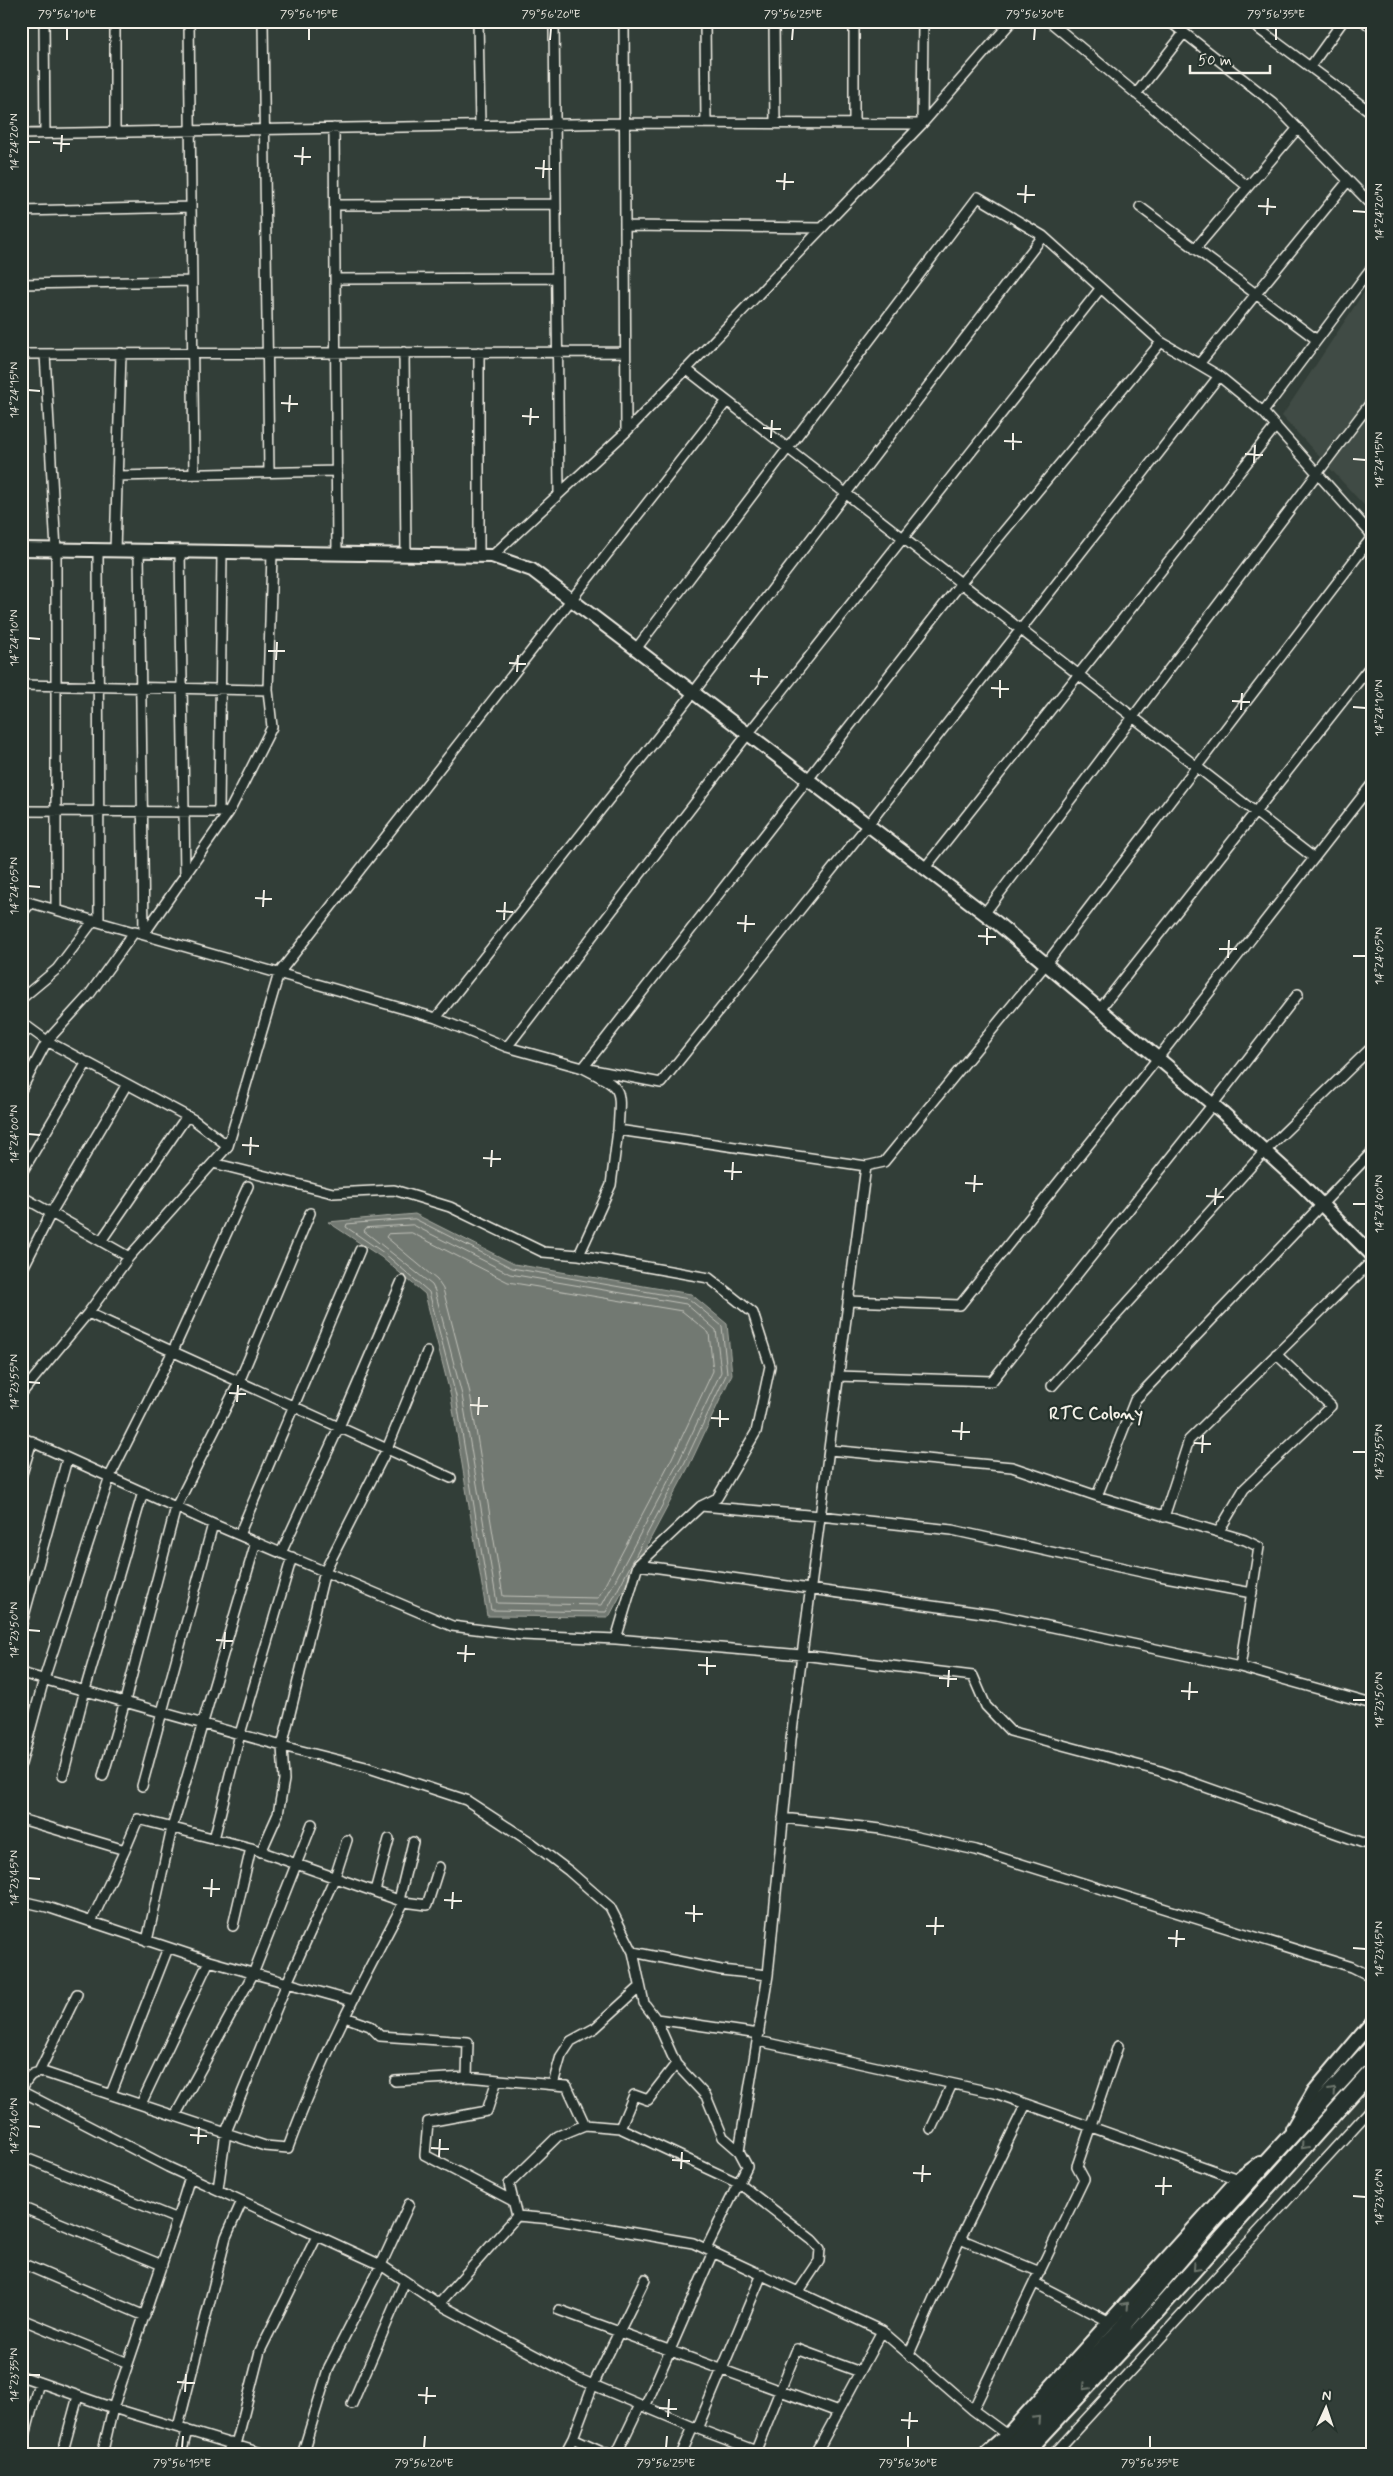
<svg xmlns="http://www.w3.org/2000/svg" width="1393" height="2476" viewBox="0 0 1393 2476" font-family="Mynerve,sans-serif">
<style>
.built{fill:#404b44}
.water{fill:#727972;stroke:#a6a9a1}
.lines{fill:none;stroke-linecap:round;stroke-linejoin:round}
.shore{stroke:#c0c1b9;stroke-width:1}
.street-casing{stroke:#f4f1e8;stroke-width:12}
.secondary-casing{stroke:#f4f1e8;stroke-width:16}
.highway-casing{stroke:#f4f1e8;stroke-width:19}
.street{stroke:#26332d;stroke-width:9}
.secondary{stroke:#26332d;stroke-width:12}
.highway{stroke:#26332d;stroke-width:15}
.oneway{stroke:#6e766e}
.ticks{fill:none;stroke:#f4f1e8;stroke-width:2}
.labels{text-anchor:middle;dominant-baseline:central;stroke-width:4.5;stroke-linejoin:round;paint-order:stroke}
.quarter-label{font-size:18px;font-weight:bold;fill:#f4f1e8;stroke:#26332d}
.neatline{fill:none;stroke:#f4f1e8;stroke-width:2}
.ticks-label{font-size:12px;text-anchor:middle;fill:#f4f1e8}
</style>
<rect width="100%" height="100%" fill="#323e38"/>
<filter id="ink" filterUnits="userSpaceOnUse"><feTurbulence type="fractalNoise" baseFrequency=".02" numOctaves="2"/><feDisplacementMap in="SourceGraphic" scale="10" xChannelSelector="R" yChannelSelector="G"/><feConvolveMatrix kernelMatrix="1 2 1 2 8 2 1 2 1" color-interpolation-filters="sRGB"/></filter>
<g filter="url(#ink)">
<!-- built -->
<path class="built" d="M1372,280V514L1282,416Z"/>
<!-- water -->
<path class="water" d="M415,1214L514,1264L691,1294L727,1324L732,1374L689,1466L609,1617L487,1616L451,1397L425,1294L381,1257L328,1222Z"/>
<g class="lines">
<!-- shore -->
<path class="shore" d="M415,1219L512,1268L689,1299L722,1326L727,1373L684,1464L606,1612L491,1610L456,1396L429,1292L384,1253L346,1227L347,1224L357,1223Z
M413,1225L510,1274L686,1304L716,1330L721,1372L679,1461L602,1605L497,1603L462,1395L435,1291L432,1285L364,1231L366,1228Z
M412,1233L508,1282L682,1311L709,1333L713,1371L672,1458L598,1598L503,1596L470,1393L443,1289L437,1280L386,1237L388,1234Z"/>
<!-- street casing -->
<g class="street-casing">
<path id="street" d="M44,21L45,133
M115,21V132
M189,21L194,474
M263,21L269,472
M478,21L480,125
M554,21L559,494
M624,21L626,432
M705,21L706,123
M774,21L775,124
M1049,21L1248,187
M1169,21L1272,102L1372,205
M1248,21L1372,113
M1364,21L1372,28
M1310,67L1343,21
M1136,94L1184,33
M854,124V21
M334,128L337,554
M21,134L624,123L922,124L923,21
M335,205L556,204
M1140,207L1317,340
M21,211L191,207
M625,226L822,228
M1195,249L1298,128
M1372,267L1263,412L1372,535
M336,279L556,278
M21,284L191,281
M1161,342L961,583L583,1068C623,1089 621,1085 618,1130L866,1166L884,1162L1046,964L1372,537
M404,352L406,555
M479,352V556
M21,354L625,352
M45,354L56,550V910
M1199,364L1348,181
M686,369L1314,858
M117,476L337,471
M98,550L99,922
M115,551L121,353
M139,551L144,934
M180,551L185,875
M492,556L626,432L922,124L1012,21
M636,649L978,197L1043,236L1161,342L1219,376
M21,685L268,690
M21,811L223,812
M219,812L222,552
M924,869L1276,426
M21,900L436,1018L507,1047L583,1068L661,1083L867,826L1219,376L1263,412
M21,914L31,903
M984,914L1372,401
M144,934L229,812L272,727L268,690L272,553
M21,999L57,969L94,920
M1100,1009L1372,664
M436,1018L693,693L1043,236
M21,1022L47,1041L194,1120L228,1146L129,1257L88,1313L21,1394
M21,1037L29,1028
M507,1047L748,734L1100,289
M21,1090L47,1041L89,995L135,931
M228,1146L279,973L727,401
M213,1163L333,1193L394,1190L450,1207L543,1252L579,1255
M21,1174L87,1062
M21,1196L129,1257
M101,1241L187,1116
M21,1272L51,1213L127,1084
M848,1301L960,1305L1158,1058L1372,784
M88,1313L451,1478
M838,1376L992,1381L1213,1104L1298,994
M1052,1386L1265,1151L1372,1047
M21,1437L213,1524L452,1626L522,1635L616,1639L802,1655L973,1676L986,1706L1010,1731L1160,1771L1372,1846
M829,1450L1012,1467L1097,1496L1245,1540L1259,1547L1240,1667
M21,1477L32,1441
M1097,1496L1135,1400L1372,1152
M701,1506L820,1516L952,1530L1160,1576L1252,1593
M1164,1517L1189,1440L1372,1261
M1219,1531L1244,1489L1331,1406L1276,1354
M239,1535L360,1250
M281,1553L339,1427L402,1281
M638,1565L997,1615L1240,1667L1372,1704
M21,1627L67,1459
M616,1639L638,1565L701,1506L717,1498L756,1432L770,1366L753,1313L709,1278L579,1255L611,1185L618,1130
M21,1673L282,1746L366,1767L466,1800L532,1843L569,1871L610,1907L633,1952L644,2003L656,2019L676,2064
M21,1764L44,1679L110,1476L173,1351L248,1186
M63,1775L85,1690L143,1492
M103,1776L125,1701L176,1507L239,1382L310,1213
M142,1786L213,1524
M783,1818L881,1829L976,1850L1352,1967L1372,1977
M21,1819L125,1850L138,1819L251,1848L404,1902L427,1905L439,1867
M214,1839L240,1734L292,1557
M261,1852L278,1814L284,1780L282,1746L325,1571L387,1449L427,1352
M375,1891L389,1839
M399,1900L413,1842
M21,1901L47,1907L209,1961L352,2001
M91,1922L125,1850
M233,1926L251,1848
M147,1941L172,1828L256,1542
M633,1952L721,1970L768,1975
M345,2017L370,2026L380,2036L468,2042L467,2077
M656,2019L759,2034
M758,2041L995,2093L1238,2179
M39,2072L77,1994
M497,2080L487,2111L428,2122L425,2155L511,2200
M395,2081L467,2077L567,2086L585,2125
M553,2084L561,2056L571,2041L595,2028L640,1987
M21,2090C28,2078 30,2070 46,2073L265,2146L288,2148C319,2063 361,1983 404,1902
M21,2091L168,2167L381,2265L439,2304L579,2379L693,2427L767,2455
M111,2094L168,1948
M141,2104L209,1961
M175,2116L253,1974L312,1824
M620,2128L740,2184L812,2240L820,2249L819,2261L799,2291
M931,2129L952,2084
M21,2156L177,2219L113,2408L102,2455
M218,2189L226,2132L287,1983L335,1877L347,1840
M21,2207L162,2265
M517,2216L509,2184L558,2136L585,2125L620,2128L634,2095L648,2100L676,2064L706,2096L723,2137L739,2151L768,1975L791,1739L866,1166
M177,2219L190,2177
M960,2239L1040,2272
M706,2249L747,2166L739,2151
M21,2263L145,2316
M1035,2283L1110,2322
M439,2304L517,2216L552,2219L693,2243L882,2331L815,2455
M559,2310L838,2412
M21,2319L128,2363
M882,2331L973,2410L1007,2435
M909,2354L960,2239L1026,2104
M21,2376L113,2408L268,2455
M352,2404L405,2281
M645,2407L713,2252
M973,2410L1084,2179L1077,2166L1118,2046
M178,2427L226,2237L242,2201
M697,2429L762,2274
M573,2438L611,2455
M236,2445L260,2351L317,2236
M21,2451L39,2382
M62,2455L78,2396
M181,2455L187,2430
M227,2455L231,2443
M302,2455L329,2367L381,2265L409,2204
M564,2455L573,2438L593,2385L645,2279
M616,2455L640,2405
M681,2455L693,2427
M754,2455L797,2349L860,2372
M1053,2455L1372,2108"/>
</g>
<!-- secondary casing -->
<g class="secondary-casing">
<path id="secondary" d="M21,549L492,556L532,570L997,923L1223,1113L1302,1185L1372,1255
M1292,2129L1314,2091L1372,2022
M984,2455L1007,2435L1238,2179L1260,2163"/>
</g>
<!-- highway casing -->
<g class="highway-casing">
<path id="highway" d="M1003,2455L1118,2332L1213,2221L1372,2047
M1023,2455L1138,2332L1372,2071"/>
</g>
<!-- street -->
<use href="#street" class="street"/>
<!-- secondary -->
<use href="#secondary" class="secondary"/>
<!-- highway -->
<use href="#highway" class="highway"/>
</g>
<!-- one-way arrows -->
<defs><path id="oneway-chevron" d="M-2-3.5L2.5 0L-2 3.5" fill="none" stroke-width="1.6" stroke-linecap="round" stroke-linejoin="round" transform="scale(1.25)"/></defs>
<g class="oneway">
<use href="#oneway-chevron" transform="translate(1333 2091) rotate(-48)"/>
<use href="#oneway-chevron" transform="translate(1304 2146) rotate(132)"/>
<use href="#oneway-chevron" transform="translate(1196 2267) rotate(132)"/>
<use href="#oneway-chevron" transform="translate(1126 2305) rotate(-48)"/>
<use href="#oneway-chevron" transform="translate(1086 2387) rotate(133)"/>
<use href="#oneway-chevron" transform="translate(1037 2419) rotate(-47)"/>
</g>
</g>
<!-- ticks -->
<path class="ticks" d="M67,40V28M309,40V28M550,40L551,28M792,40L793,28M1034,40L1035,28M1276,40V28M28,142H40M53,143L70,144M61,152L62,135M294,156L311,157M302,165L303,147M535,168L552,169M543,178L544,160M776,181L794,182M784,190L785,173M1017,194L1035,195M1025,203L1026,185M1258,206L1276,207M1353,211L1366,212M1267,215L1268,198M28,390L40,391M281,403L298,404M289,412L290,395M522,416L539,417M530,425L531,408M763,428L781,429M771,438L772,420M1004,441L1022,442M1013,450V433M1245,454L1263,455M1353,459L1366,460M1254,463L1255,445M28,638L40,639M268,651H285M276,660L277,642M509,663L526,664M517,672L518,655M750,676L768,677M758,685L759,668M991,688L1009,689M1000,698V680M1232,701L1250,702M1353,707L1366,708M1241,710L1242,693M28,886L40,887M255,898L272,899M263,907L264,890M496,911L513,912M504,920L505,902M737,923L755,924M745,932L746,915M978,936L996,937M987,945V928M1219,949H1237M1353,956H1366M1228,958L1229,940M28,1134L40,1135M242,1145L259,1146M250,1155L251,1137M483,1158L501,1159M491,1167L492,1150M724,1171L742,1172M732,1180L733,1162M965,1183L983,1184M974,1192L975,1175M1206,1196L1224,1197M1353,1204H1366M1215,1205L1216,1188M28,1382L40,1383M229,1393L246,1394M237,1402L238,1385M470,1405L488,1406M478,1415L479,1397M711,1418L729,1419M720,1427V1410M952,1431L970,1432M961,1440L962,1422M1194,1443L1211,1444M1353,1452H1366M1202,1453L1203,1435M28,1630L40,1631M216,1640L233,1641M224,1649L225,1632M457,1653L475,1654M465,1662L466,1645M698,1665L716,1666M707,1675V1657M939,1678L957,1679M948,1687L949,1670M1181,1691L1198,1692M1189,1700L1190,1682M1353,1700H1366M28,1878L40,1879M203,1888L220,1889M211,1897L212,1879M444,1900L462,1901M452,1909L453,1892M685,1913L703,1914M694,1922V1905M926,1926H944M935,1935L936,1917M1168,1938L1185,1939M1176,1947L1177,1930M1353,1948L1366,1949M28,2126L40,2127M190,2135L207,2136M198,2144L199,2127M431,2148L449,2149M439,2157L440,2139M672,2160L690,2161M681,2169L682,2152M913,2173L931,2174M922,2182L923,2165M1155,2186H1172M1163,2195L1164,2177M1353,2196L1366,2197M28,2375H40M177,2382L195,2383M185,2392L186,2374M418,2395L436,2396M426,2404L427,2387M659,2408L677,2409M668,2417L669,2399M901,2420L918,2421M909,2429L910,2412M182,2448L183,2436M424,2448L425,2436M666,2448L667,2436M908,2448V2436M1150,2448V2436"/>
<g class="labels">
<!-- quarter labels -->
<g class="quarter-label">
<text x="1096" y="1414">RTC Colony</text>
</g>
</g>
<!-- margin -->
<rect width="1393" height="2476" fill="none" stroke="#26332d" stroke-width="55"/>
<!-- north arrow -->
<g transform="translate(1326 2408) rotate(3)" stroke="#26332d" stroke-width="4" paint-order="stroke">
<path d="M0-4L9 19L0 12L-9 19Z" fill="#f4f1e8"/>
<text y="-8" font-size="14" font-weight="bold" text-anchor="middle" fill="#f4f1e8">N</text>
</g>
<!-- scale -->
<path d="M1190 65v8h80v-8" fill="none" stroke="#f4f1e8" stroke-width="2.5"/>
<text x="1198" y="65" font-size="15" fill="#f4f1e8" stroke="#26332d" stroke-width="4" paint-order="stroke">50 m</text>
<rect x="28" y="28" width="1338" height="2420" class="neatline"/>
<g class="ticks-label">
<text x="67" y="18">79°56'10"E</text>
<text x="309" y="18">79°56'15"E</text>
<text x="551" y="18">79°56'20"E</text>
<text x="793" y="18">79°56'25"E</text>
<text x="1035" y="18">79°56'30"E</text>
<text x="1276" y="18">79°56'35"E</text>
<text transform="translate(14 142) rotate(-90)" y="4">14°24'20"N</text>
<text transform="translate(1379 212) rotate(-90)" y="4">14°24'20"N</text>
<text transform="translate(14 390) rotate(-90)" y="4">14°24'15"N</text>
<text transform="translate(1379 460) rotate(-90)" y="4">14°24'15"N</text>
<text transform="translate(14 638) rotate(-90)" y="4">14°24'10"N</text>
<text transform="translate(1379 708) rotate(-90)" y="4">14°24'10"N</text>
<text transform="translate(14 886) rotate(-90)" y="4">14°24'05"N</text>
<text transform="translate(1379 956) rotate(-90)" y="4">14°24'05"N</text>
<text transform="translate(14 1134) rotate(-90)" y="4">14°24'00"N</text>
<text transform="translate(1379 1204) rotate(-90)" y="4">14°24'00"N</text>
<text transform="translate(14 1382) rotate(-90)" y="4">14°23'55"N</text>
<text transform="translate(1379 1452) rotate(-90)" y="4">14°23'55"N</text>
<text transform="translate(14 1630) rotate(-90)" y="4">14°23'50"N</text>
<text transform="translate(1379 1700) rotate(-90)" y="4">14°23'50"N</text>
<text transform="translate(14 1878) rotate(-90)" y="4">14°23'45"N</text>
<text transform="translate(1379 1949) rotate(-90)" y="4">14°23'45"N</text>
<text transform="translate(14 2126) rotate(-90)" y="4">14°23'40"N</text>
<text transform="translate(1379 2197) rotate(-90)" y="4">14°23'40"N</text>
<text transform="translate(14 2375) rotate(-90)" y="4">14°23'35"N</text>
<text x="182" y="2467">79°56'15"E</text>
<text x="424" y="2467">79°56'20"E</text>
<text x="666" y="2467">79°56'25"E</text>
<text x="908" y="2467">79°56'30"E</text>
<text x="1150" y="2467">79°56'35"E</text>
</g>
</svg>
